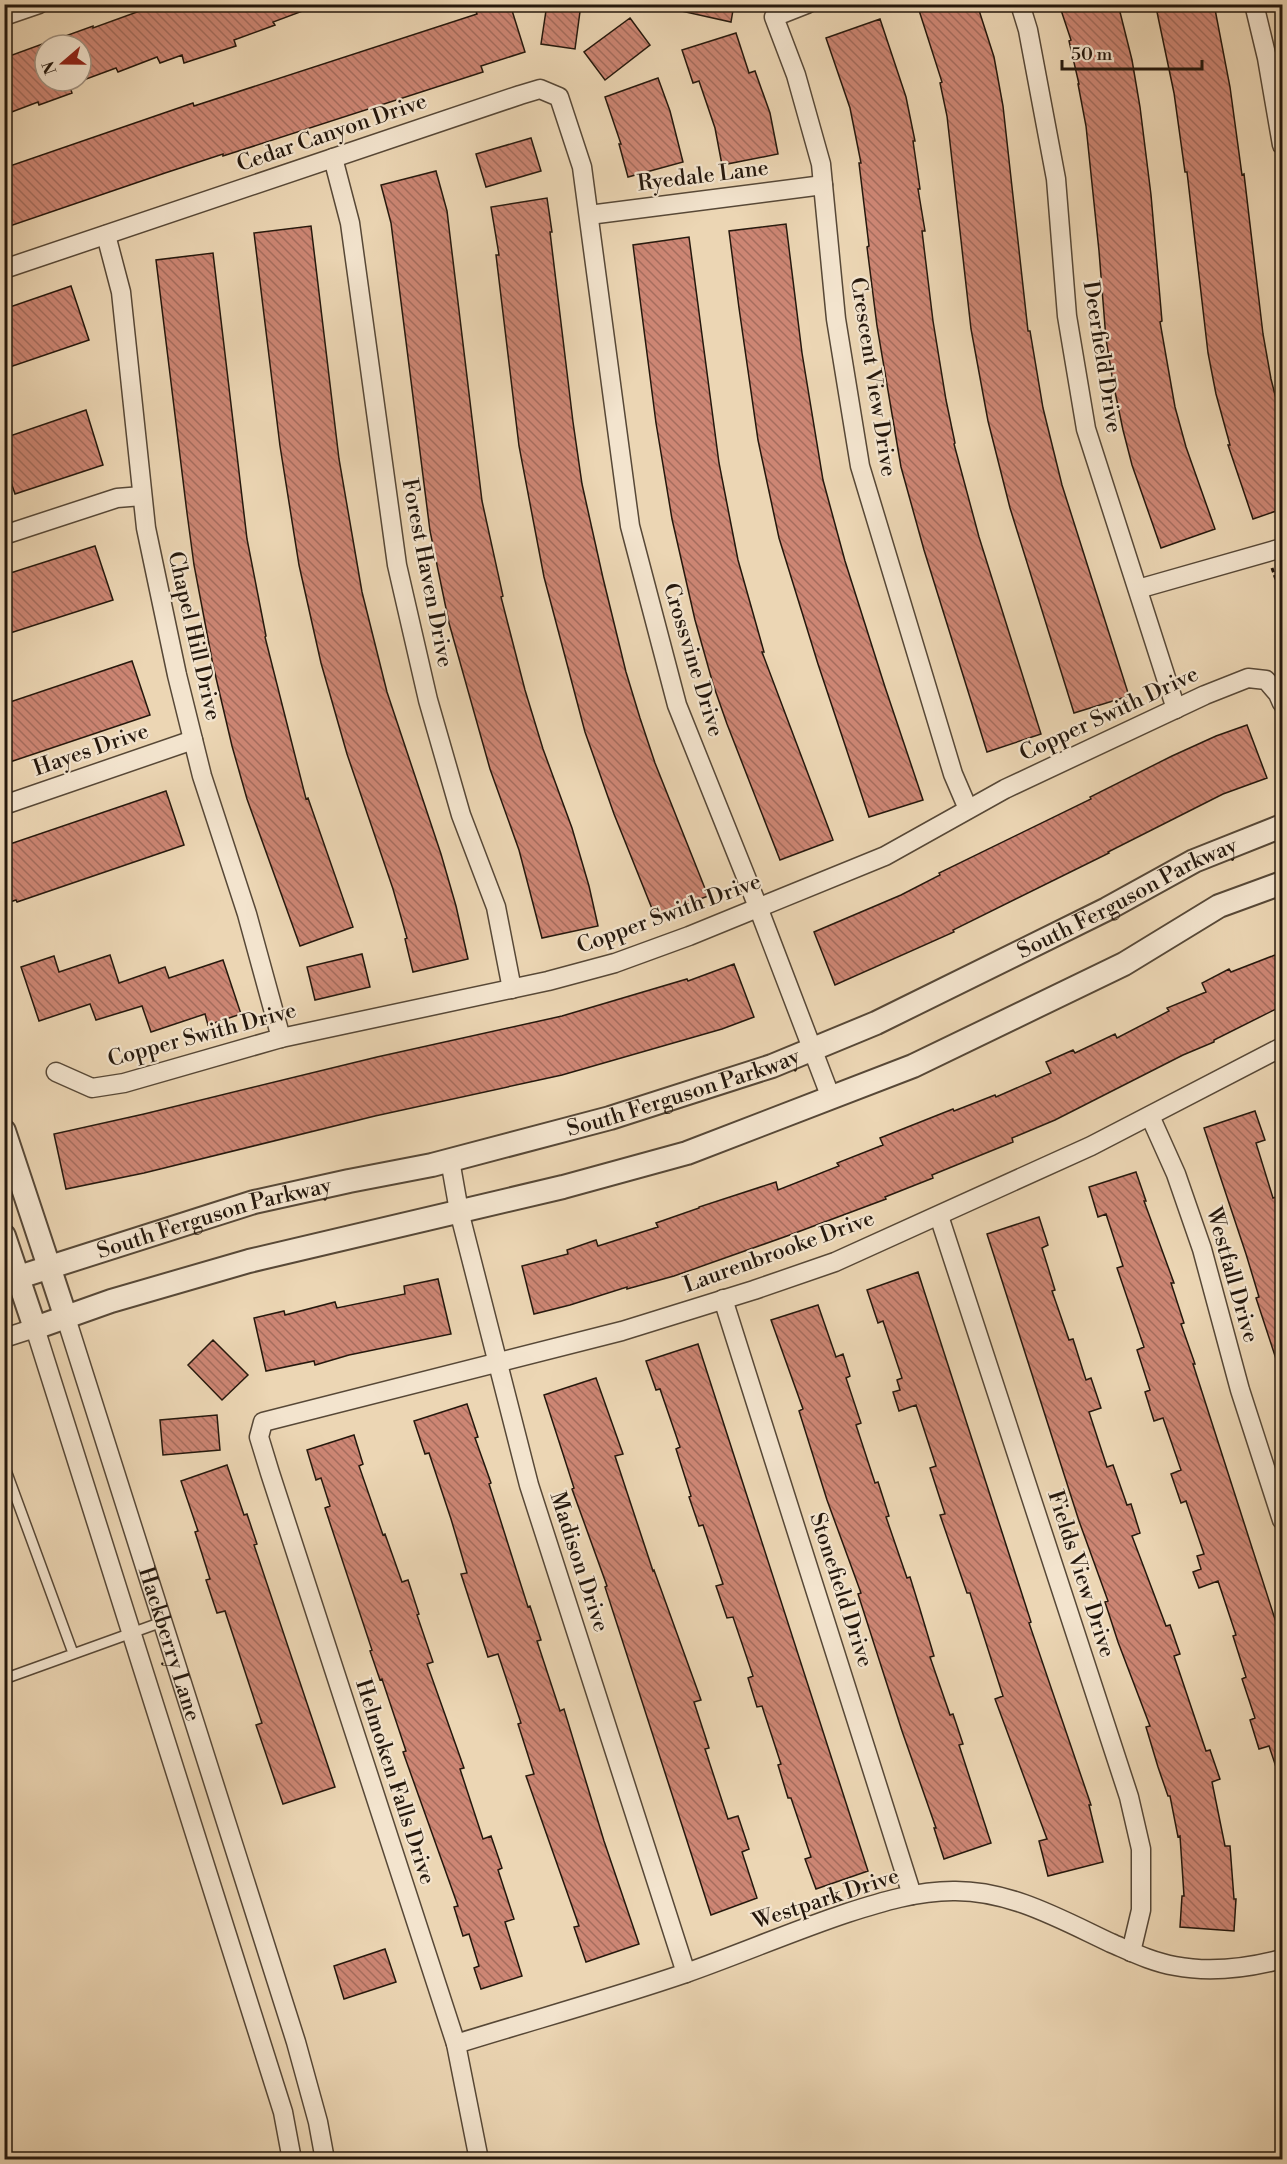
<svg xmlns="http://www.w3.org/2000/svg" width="1287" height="2164" viewBox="0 0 1287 2164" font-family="'Libre Bodoni',serif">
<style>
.building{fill:url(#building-back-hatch);stroke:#25180d;stroke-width:1.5}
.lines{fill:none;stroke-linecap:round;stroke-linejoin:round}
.service-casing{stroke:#574837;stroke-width:12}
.minor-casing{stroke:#574837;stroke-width:21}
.tertiary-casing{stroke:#574837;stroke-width:26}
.path{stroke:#25180d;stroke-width:3;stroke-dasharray:4.5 3;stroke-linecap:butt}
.service{stroke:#f3e4ce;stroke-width:9}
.minor{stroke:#f3e4ce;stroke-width:18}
.tertiary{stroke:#f3e4ce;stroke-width:22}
.labels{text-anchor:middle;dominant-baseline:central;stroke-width:4.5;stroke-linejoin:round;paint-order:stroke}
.street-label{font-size:22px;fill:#25180d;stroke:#f3e4ce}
</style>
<defs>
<pattern id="building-back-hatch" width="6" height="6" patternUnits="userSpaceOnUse" patternTransform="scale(1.5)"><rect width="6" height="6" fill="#cd8674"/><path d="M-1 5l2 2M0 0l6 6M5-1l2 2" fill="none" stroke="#a66d5e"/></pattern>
</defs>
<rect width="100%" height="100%" fill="#ecd6b4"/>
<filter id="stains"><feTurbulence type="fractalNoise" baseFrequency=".00333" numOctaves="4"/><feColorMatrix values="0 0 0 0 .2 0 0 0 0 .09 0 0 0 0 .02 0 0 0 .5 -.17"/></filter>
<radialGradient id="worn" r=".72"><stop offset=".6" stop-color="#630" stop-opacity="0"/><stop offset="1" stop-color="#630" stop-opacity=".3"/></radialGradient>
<!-- building -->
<path class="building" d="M159,4H316V6L273,22L275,25L234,40L236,46L184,63L182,55L160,63L157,57L118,72L116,68L81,81V45H46V43L93,26V28Z
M485,4H510L525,52L481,66L483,72L223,156V154L165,173L4,228V168L193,103L194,106L477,14L475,8Z
M547,4H581L575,49L541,44Z
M682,4H734L731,22L681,11Z
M917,4H977L994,57L1003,106L1028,331H1030L1043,408L1062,485L1129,696L1074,713L1010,508L988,421L971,329L947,116L940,83L942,82Z
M1059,4H1118L1132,60L1140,107L1151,195L1162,321L1160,322L1175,407L1186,447L1215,529L1161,548L1132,465L1123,430L1113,382L1106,339L1099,251L1086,126L1078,84H1079L1069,41L1071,40Z
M1189,4H1214L1230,87L1242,175L1244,174L1263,334L1271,379L1282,422V509L1253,519L1228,445H1230L1216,394L1208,353L1187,172H1185L1174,93L1157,12Z
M630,18L650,45L605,80L584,52Z
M880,19L906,97L915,141H913L920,189H918L925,231H922L933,321L946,400L955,443L954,444L979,537L1041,734L987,752L924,550L901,467L877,326L867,247L869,246L859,163H861L850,108L826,38Z
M736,33L749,73L755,71L770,113L778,154L722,165L715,128L699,81L693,83L682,50Z
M45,43V81H68L72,93L39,105L38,102L9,113L4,99V58Z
M658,78L670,111L683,162L628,177L619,144H621L605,97Z
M531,138L541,171L486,187L476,154Z
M436,171L447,211L482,501L503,596L501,597L525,690L543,749L572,828L589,886L598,926L542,938L519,850L490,769L449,623L430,531L391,223L381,185Z
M547,198L552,232H550L573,422L582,484L603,578L626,672L640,718L655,763L708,896L655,916L614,814L585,732L544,577L519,446L496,255H499L491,207Z
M786,224L802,353L823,480L845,561L885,687L923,800L869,817L818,664L779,538L758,440L739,308L729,231Z
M311,226L339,459L362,592L387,692L441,854L456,906L468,959L413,972L405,939L407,938L393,889L347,754L321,663L299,565L280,446L254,233Z
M689,237L719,463L738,560L764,652H762L833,840L780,860L727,724L713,684L695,620L672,519L656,423L633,245Z
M213,253L247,539L266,636L265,637L306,799L308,798L353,927L300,946L247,799L232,746L213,665L194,565L187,513L156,260Z
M71,286L89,340L4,369V309Z
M86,410L103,465L15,494L4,462V438Z
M95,546L113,600L4,635V575Z
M132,661L150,715L4,764V704Z
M1247,725L1267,778L1223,794L1108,852L1109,853L953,930L954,932L835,985L814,932L901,895L940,875L939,873L1091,799L1090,797L1172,756L1216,736Z
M166,791L184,845L17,902L16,900L4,904V846Z
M362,954L370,987L315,1000L307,967Z
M110,955L119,983L165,967L169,978L223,960L241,1014L208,1025L205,1014L151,1032L142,1006L96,1020L90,1004L39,1021L21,967L54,956L59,972Z
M1275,955L1282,972V1006L1214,1040V1042L1183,1055L1055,1120L1012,1138L1013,1142L932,1175L933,1178L885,1197L886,1199L787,1236L674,1276L627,1289V1287L570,1305L534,1314L522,1266L568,1254L567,1250L596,1240L598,1246L658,1227L656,1223L699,1208V1207L776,1182L778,1190L839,1166L837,1163L883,1145L880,1138L953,1109L954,1111L995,1095L996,1097L1051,1073L1046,1062L1073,1050L1075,1053L1115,1034L1117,1038L1169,1011L1167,1008L1206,992L1202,983L1229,969L1231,972Z
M734,964L754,1017L722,1029L562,1075L375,1116L144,1173L66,1189L54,1134L144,1114L377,1057L562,1016L687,979L688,981Z
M1255,1111L1265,1140L1256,1143L1273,1198L1279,1196L1282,1207V1371H1280L1256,1298L1259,1297L1246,1254L1204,1128Z
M1136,1172L1146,1201H1144L1174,1283H1171L1184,1323L1181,1324L1195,1364H1193L1282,1641V1779H1280L1269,1746L1259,1749L1250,1720L1255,1718L1242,1679L1246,1677L1233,1636L1236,1635L1218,1581L1199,1588L1193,1572L1201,1569L1197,1556L1204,1554L1186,1501L1181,1503L1171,1474L1181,1470L1163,1418L1154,1421L1145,1392L1150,1390L1137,1350L1144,1347L1117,1268L1123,1266L1106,1214L1098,1217L1089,1187Z
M1039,1217L1048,1245L1042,1248L1055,1290L1052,1291L1069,1340L1073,1339L1086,1380L1091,1378L1101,1408L1089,1412L1107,1467L1113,1465L1127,1505L1131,1504L1140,1533L1132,1536L1166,1626L1170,1625L1180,1654L1174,1656L1206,1751L1210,1750L1220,1779L1212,1782L1225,1846H1230L1234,1899H1236L1234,1931L1180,1927L1182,1896H1184L1180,1836L1178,1837L1170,1796H1168L1158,1767L1146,1727L1150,1726L1118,1642L1105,1602L1108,1601L1079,1521L987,1234Z
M918,1272L1031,1622L1029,1623L1091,1805H1089L1103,1862L1048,1876L1039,1841L1047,1839L995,1699L1003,1696L970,1593H967L940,1515L945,1514L930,1468L936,1466L916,1405L899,1411L893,1392L900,1390L897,1380L902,1378L883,1321L878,1323L867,1290Z
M438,1279L451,1334L349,1355L315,1365L314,1361L266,1371L254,1318L284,1311L285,1315L335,1302L337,1308L405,1294L404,1286Z
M818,1305L836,1357L843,1354L850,1376L846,1378L861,1423L856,1425L875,1483L878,1482L889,1516L886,1517L907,1578L910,1577L919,1606L934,1656L930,1657L950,1715L953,1714L963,1744L959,1745L991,1843L944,1859L934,1828H936L902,1731L858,1594L861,1593L827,1500L799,1411L803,1409L771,1320Z
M213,1340L248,1375L222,1400L188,1365Z
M698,1344L868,1871L816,1889L805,1859L811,1857L791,1798H788L778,1765L781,1764L762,1706L757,1707L748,1678L753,1676L733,1617L727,1618L716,1586L723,1584L703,1525L699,1526L689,1497L691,1496L676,1449L680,1447L660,1389L656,1390L646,1361Z
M596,1378L623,1454L615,1456L653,1571L654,1570L701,1700L694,1702L709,1748L705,1749L728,1819L738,1816L749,1849L742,1852L757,1898L711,1915L605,1587L607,1586L572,1489L574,1488L544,1395Z
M467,1404L478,1437L475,1438L491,1483L489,1484L528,1607L530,1606L541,1640L537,1641L560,1711L564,1709L604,1841L639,1944L586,1962L574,1927L579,1926L526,1776L534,1774L518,1724L521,1723L498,1654L488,1657L461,1574L467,1573L451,1519L429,1453L425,1454L414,1421Z
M217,1415L220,1450L163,1455L160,1420Z
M354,1435L363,1464L359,1466L383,1535L385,1534L402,1582L408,1580L419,1614L417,1615L433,1662L427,1664L464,1768L460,1769L483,1839L491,1836L502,1868L498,1870L514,1919L505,1922L522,1976L481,1989L474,1968L479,1966L469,1934L463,1936L454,1907L458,1906L403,1752L406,1751L382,1679L380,1680L370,1651L372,1650L325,1508L330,1506L321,1478L316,1480L307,1450Z
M227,1465L244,1515L247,1514L257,1544L254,1545L335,1787L283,1804L256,1725L262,1723L225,1611L217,1613L206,1580L210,1579L195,1532L198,1531L181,1481Z
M385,1949L396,1982L344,1999L334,1966Z"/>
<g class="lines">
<!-- service casing -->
<g class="service-casing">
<path id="service" d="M4,1465L73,1653
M4,1679L162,1622"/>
</g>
<!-- minor casing -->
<g class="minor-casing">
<g id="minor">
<path d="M807,4L774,17L796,75L821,164L836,319L860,466L953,774L968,809"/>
<path d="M1020,4L1028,30L1056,179L1067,316L1086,429L1176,709"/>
<path d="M1254,4L1267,58L1282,145"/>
<path d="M4,16L39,4"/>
<path d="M333,158L350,223L397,565L428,700L461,815L496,907L512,989"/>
<path d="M589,215L823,185"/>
<path d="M106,235L121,292L146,528L177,675L202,776L247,914L281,1038"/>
<path d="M4,269L520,95L540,89L559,97L582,167L630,526L677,705L758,907L831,1098"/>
<path d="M4,535L117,498L142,496"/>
<path d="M1138,589L1282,548"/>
<path d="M4,805L193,740"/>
<path d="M56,1072L92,1088L124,1083L281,1038L548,981L615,963L689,936L885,856L1005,789L1205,695L1248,678L1266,680L1278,694L1282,703"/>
<path d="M1150,1116L1176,1174L1202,1249L1240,1390L1282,1520"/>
<path d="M450,1160L459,1211L529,1485L686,1973"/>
<path d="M939,1216L1129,1797L1141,1849V1910L1131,1952"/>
<path d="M723,1299L912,1895"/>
<path id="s1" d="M66,1318L296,2042L318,2122L325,2160"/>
<path d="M4,1338L35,1328L283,2112L292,2160"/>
<path d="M456,2044C533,2020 610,1999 686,1973C740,1954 793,1931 847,1913C881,1902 917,1891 953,1891C1010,1890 1062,1920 1111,1943C1132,1952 1152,1962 1175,1966C1211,1973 1248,1968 1282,1959"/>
<path d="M479,2160L456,2044L270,1473L259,1437L263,1422L622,1331L754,1290L835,1262L1091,1146L1282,1047"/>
</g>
</g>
<!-- tertiary casing -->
<g class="tertiary-casing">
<g id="tertiary">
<path d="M4,1131L66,1318"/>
<path d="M4,1236L35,1328L111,1301L249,1261L563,1187L687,1153L913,1066L1124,964L1219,906L1282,883"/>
<path id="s2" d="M19,1277L254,1202L349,1181L432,1165L610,1118L772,1066L876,1023L1107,909L1194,861L1282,826"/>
</g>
</g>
<!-- path -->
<path class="path" d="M1272,568L1282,597"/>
<!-- service -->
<use href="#service" class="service"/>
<!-- minor -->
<use href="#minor" class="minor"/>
<!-- tertiary -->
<use href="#tertiary" class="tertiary"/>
</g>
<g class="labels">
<!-- street labels -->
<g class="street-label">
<text transform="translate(332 133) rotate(-19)">Cedar Canyon Drive</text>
<text transform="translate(703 176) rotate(-7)">Ryedale Lane</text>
<text transform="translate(1102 357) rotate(81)">Deerfield Drive</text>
<text transform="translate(873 377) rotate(81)">Crescent View Drive</text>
<text transform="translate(427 573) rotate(79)">Forest Haven Drive</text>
<text transform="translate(194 636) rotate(77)">Chapel Hill Drive</text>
<text transform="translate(693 660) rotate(73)">Crossvine Drive</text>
<text transform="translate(1109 714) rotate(-25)">Copper Swith Drive</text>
<text transform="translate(91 750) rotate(-19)">Hayes Drive</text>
<text stroke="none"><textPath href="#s2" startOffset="1176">South Ferguson Parkway</textPath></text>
<text transform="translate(669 914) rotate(-20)">Copper Swith Drive</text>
<text transform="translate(202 1035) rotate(-15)">Copper Swith Drive</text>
<text stroke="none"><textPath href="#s2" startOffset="690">South Ferguson Parkway</textPath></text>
<text stroke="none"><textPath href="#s2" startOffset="204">South Ferguson Parkway</textPath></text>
<text transform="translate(779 1252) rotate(-20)">Laurenbrooke Drive</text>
<text transform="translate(1232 1275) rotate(74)">Westfall Drive</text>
<text transform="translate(579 1562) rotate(72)">Madison Drive</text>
<text transform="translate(1081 1574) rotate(72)">Fields View Drive</text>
<text transform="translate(841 1590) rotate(72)">Stonefield Drive</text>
<text stroke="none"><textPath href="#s1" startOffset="342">Hackberry Lane</textPath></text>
<text transform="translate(395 1782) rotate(72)">Helmoken Falls Drive</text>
<text transform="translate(826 1899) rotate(-18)">Westpark Drive</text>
</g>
</g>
<!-- margin -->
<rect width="1287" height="2164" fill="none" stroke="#ecd6b4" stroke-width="24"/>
<rect x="6" y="6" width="1275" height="2152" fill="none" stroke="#25180d" stroke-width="3"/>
<rect x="12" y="12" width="1263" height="2140" fill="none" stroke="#25180d" stroke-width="1.5"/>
<!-- north arrow -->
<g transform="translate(63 63) rotate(250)"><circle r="28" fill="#f3e4ce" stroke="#a19281" stroke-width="1.5"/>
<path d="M0-4.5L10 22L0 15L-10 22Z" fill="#8f2418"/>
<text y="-9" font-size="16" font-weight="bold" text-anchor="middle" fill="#25180d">N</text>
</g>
<!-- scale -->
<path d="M1062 60v9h140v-9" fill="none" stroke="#25180d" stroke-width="3"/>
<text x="1071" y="60" font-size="18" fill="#25180d" stroke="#f3e4ce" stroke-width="4.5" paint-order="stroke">50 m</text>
<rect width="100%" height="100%" filter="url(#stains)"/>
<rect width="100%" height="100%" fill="url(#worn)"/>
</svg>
